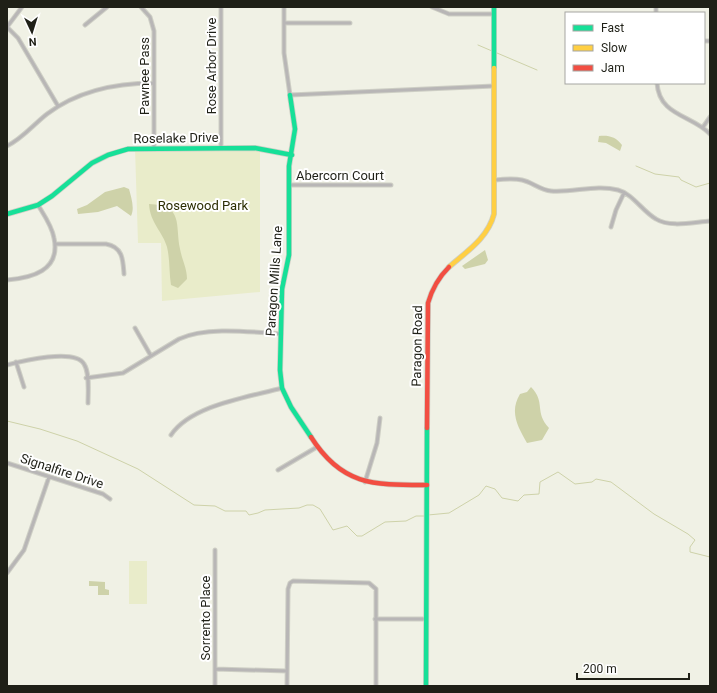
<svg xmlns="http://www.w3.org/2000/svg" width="717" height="693" viewBox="0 0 717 693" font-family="Roboto,sans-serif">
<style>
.green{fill:#e9ecca}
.water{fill:#ced2a9}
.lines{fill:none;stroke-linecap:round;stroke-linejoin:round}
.stream{stroke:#ced2a9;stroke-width:1}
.street-casing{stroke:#cecfc5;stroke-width:5}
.fast-casing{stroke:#cecfc5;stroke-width:6}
.slow-casing{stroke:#cecfc5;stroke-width:6}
.jam-casing{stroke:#cecfc5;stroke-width:6}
.street{stroke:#b8b6b6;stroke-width:3}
.fast{stroke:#16e098;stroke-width:4.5}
.slow{stroke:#ffcf43;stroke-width:4.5}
.jam{stroke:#f24e42;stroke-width:4.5}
.labels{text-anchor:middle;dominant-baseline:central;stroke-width:4;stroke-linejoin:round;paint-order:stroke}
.street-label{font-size:13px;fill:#1f2017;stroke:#fff}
.park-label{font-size:13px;fill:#2c2e03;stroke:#fff}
</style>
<rect width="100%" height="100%" fill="#f0f1e5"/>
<!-- green -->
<path class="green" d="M135,148L260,149V292L162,301L161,243H138Z
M129,561H147V604H129Z"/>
<!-- water -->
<path class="water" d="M599,136C609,135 616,137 622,145L620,151L606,143L598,142Z
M124,187L129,189C131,197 135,208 131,216L117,206L98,212L78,214L77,209L87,205L105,192Z
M149,204C184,205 175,225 180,249C182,260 187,268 187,279L178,288L171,285C169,273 170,259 167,247C163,232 150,223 149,204Z
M485,250L488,260L485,264L465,269L462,266Z
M531,387C546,402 534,412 549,428L542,440L527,443C518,427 509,412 520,394L527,392Z
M89,581L105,582V589L109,590V595H98V586H89Z"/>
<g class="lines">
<!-- stream -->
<path class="stream" d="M478,45L492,51
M497,53L537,70
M636,166L655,174L679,177L681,180L696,187L710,183
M7,421L40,429L77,441L138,469L194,505L215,506L225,511H246L249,515L258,513L265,510L299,508L307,505H313L320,509L333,530L347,526L357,536H362L385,522L406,521L416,516H425
M428,515L449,513L479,495L486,486L495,489L502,498L518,501L524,495L539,494L540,482L558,472L575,484L592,482L596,479L611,482L654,514L688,534L695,540L690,547V552L710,557"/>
<!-- street casing -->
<g class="street-casing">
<path id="street" d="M141,7L150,17L154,31V148
M284,7V53L290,95L494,86
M432,7L449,14H494
M656,13V7
M284,23H350
M85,25L107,7
M7,27L18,38L58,106
M7,27L22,7
M704,41H710
M657,83C659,116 692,115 710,134
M703,127L710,117
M7,146C22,139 34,124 47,114C79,90 116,83 154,83
M221,148V7
M495,180C504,179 513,178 522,180C532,182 540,190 551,191C573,193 596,184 618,190C633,194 642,211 656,219C670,228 694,222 710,221
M289,185H391
M611,227L616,210L624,193
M55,244H106C123,247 123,260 124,274
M7,280C31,278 61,271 54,238C52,226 44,215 38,205
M135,328L151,356
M16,362L24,387
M7,365C22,361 75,348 84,364C90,373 88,392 88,403
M86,378L123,373L179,339C206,326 252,332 281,334
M171,435C191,405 249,397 282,388
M7,463L103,494L110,499
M278,470L317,447
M365,482L377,443L380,418
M7,573L24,550L49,477
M375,619H426
M215,669L287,671
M215,686V550
M287,686L288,589L290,583L293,581L369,583L376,589V686"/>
</g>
<!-- fast casing -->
<g class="fast-casing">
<path id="fast" d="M494,7V68
M290,95L295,129L289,166V255L282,289L280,370L282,388L291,407L311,437
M7,214L38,205L52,196L92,163L108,155L128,149L255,148L292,155
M426,686L427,428"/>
</g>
<!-- slow casing -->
<g class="slow-casing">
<path id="slow" d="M449,267C466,252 488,238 494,214V68"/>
</g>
<!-- jam casing -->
<g class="jam-casing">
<path id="jam" d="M427,428L428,303C432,289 438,278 449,267
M311,437C342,486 374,485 427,485"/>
</g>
<!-- street -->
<use href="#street" class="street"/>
<!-- fast -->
<use href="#fast" class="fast"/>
<!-- slow -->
<use href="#slow" class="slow"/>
<!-- jam -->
<use href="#jam" class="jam"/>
</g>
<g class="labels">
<!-- street labels -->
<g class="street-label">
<text transform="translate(211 66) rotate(-90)">Rose Arbor Drive</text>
<text transform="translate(144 76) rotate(-90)">Pawnee Pass</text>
<text transform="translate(176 138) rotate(-1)">Roselake Drive</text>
<text x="340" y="175">Abercorn Court</text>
<text transform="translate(274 281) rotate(-86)">Paragon Mills Lane</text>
<text transform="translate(417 346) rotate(-89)">Paragon Road</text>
<text transform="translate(62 471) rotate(18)">Signalfire Drive</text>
<text transform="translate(205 618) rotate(-90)">Sorrento Place</text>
</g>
<!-- park labels -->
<g class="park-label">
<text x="203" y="205">Rosewood Park</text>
</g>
</g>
<!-- border -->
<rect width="717" height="693" fill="none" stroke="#1f2017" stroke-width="16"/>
<!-- legend -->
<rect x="565" y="12" width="140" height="72" fill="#ffffff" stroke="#a5a6a2"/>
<rect x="573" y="25" width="20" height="6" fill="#16e098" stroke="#a5a6a2"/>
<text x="601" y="32" font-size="12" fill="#1f2017">Fast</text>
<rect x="573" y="45" width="20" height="6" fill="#ffcf43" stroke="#a5a6a2"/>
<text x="601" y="52" font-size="12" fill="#1f2017">Slow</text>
<rect x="573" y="65" width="20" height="6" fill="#f24e42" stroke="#a5a6a2"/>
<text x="601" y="72" font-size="12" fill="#1f2017">Jam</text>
<!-- north arrow -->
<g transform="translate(32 32) rotate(176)" stroke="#ffffff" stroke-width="3" paint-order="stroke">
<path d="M0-3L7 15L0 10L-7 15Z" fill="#1f2017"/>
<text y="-6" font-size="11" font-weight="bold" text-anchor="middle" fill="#1f2017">N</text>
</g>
<!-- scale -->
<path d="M577 673v6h112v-6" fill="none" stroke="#1f2017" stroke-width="2"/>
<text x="583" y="673" font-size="12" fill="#1f2017" stroke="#ffffff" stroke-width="3" paint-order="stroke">200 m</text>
</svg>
